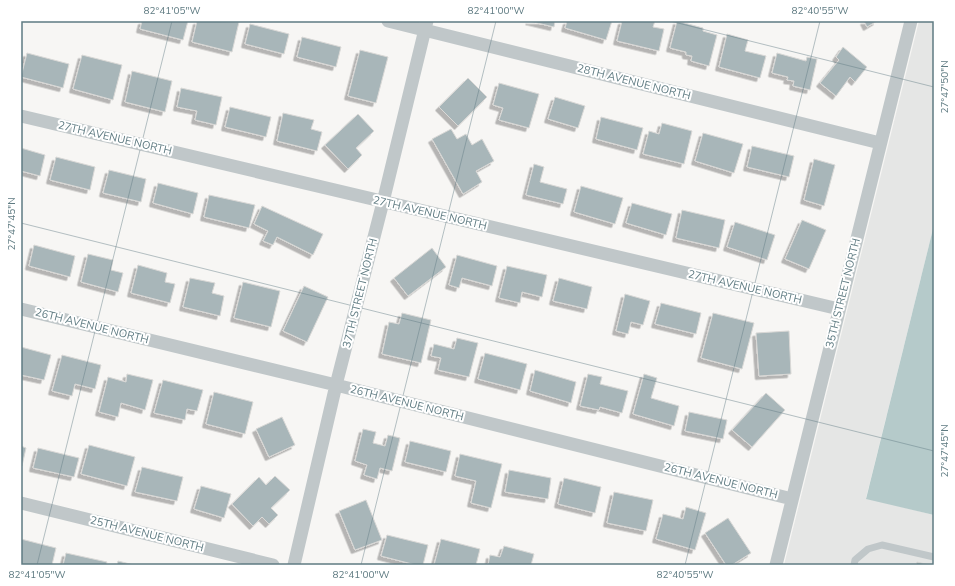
<svg xmlns="http://www.w3.org/2000/svg" width="955" height="586" viewBox="0 0 955 586" font-family="'Nunito Sans',sans-serif">
<style>
.built{fill:#e5e6e5}
.water{fill:#b5caca}
.building{fill:#a8b6b9;stroke:#d9d8d6;filter:url(#shadow)}
.lines{fill:none;stroke-linecap:round;stroke-linejoin:round}
.lane{stroke:#c0c7c9;stroke-width:7}
.street{stroke:#c0c7c9;stroke-width:13}
.ticks{fill:none;stroke:#5f7b82;stroke-width:1;stroke-opacity:0.45}
.labels{text-anchor:middle;dominant-baseline:central;stroke-width:4;stroke-linejoin:round;paint-order:stroke}
.street-label{font-size:11px;fill:#5f7b82;stroke:#fff}
.neatline{fill:none;stroke:#5f7b82;stroke-width:1.5}
.ticks-label{font-size:10px;text-anchor:middle;fill:#5f7b82}
</style>
<defs>
<filter id="shadow"><feDropShadow dx="-3.5" dy="3.5" stdDeviation="0" flood-color="#0004"/></filter>
</defs>
<rect width="100%" height="100%" fill="#f7f6f4"/>
<!-- built -->
<path class="built" d="M919,21H934V225L866,498L934,515V565H784Z"/>
<!-- water -->
<path class="water" d="M934,225V515L866,499Z"/>
<!-- building -->
<path class="building" d="M142,21H188L183,40L140,29Z
M197,21L239,22L232,52L192,42Z
M529,21H555L554,27Z
M567,21H612L606,40L565,28Z
M622,21H655L653,27L664,29L659,51L617,41Z
M677,21L703,28V31L717,35L709,66L691,61L692,56L686,55V52L670,48Z
M864,21H877L867,27Z
M250,24L289,34L284,54L245,44Z
M727,34L748,40L745,51L766,56L760,78L719,67Z
M302,37L341,47L336,67L297,57Z
M843,47L867,67L855,82L850,77L836,96L820,83L839,60L836,57Z
M360,50L388,57L376,103L348,96Z
M27,53L69,64L63,88L21,77Z
M777,53L806,61L807,57L817,59L810,90L793,86L794,81L787,80L788,77L772,73Z
M82,55L122,65L113,100L73,89Z
M132,71L172,81L165,112L125,102Z
M468,78L487,97L458,126L439,107Z
M499,83L539,94L529,128L499,120L503,108L493,105Z
M181,88L222,97L216,125L195,120L197,111L177,107Z
M555,97L585,106L578,128L548,119Z
M230,107L271,117L266,137L225,127Z
M283,113L314,120L311,129L322,132L317,151L277,141Z
M358,114L374,131L356,148L362,155L348,169L325,145Z
M601,117L643,128L637,150L596,139Z
M662,123L692,131L684,164L643,154L649,131L659,134Z
M451,129L457,139L466,134L472,145L482,139L494,161L476,171L482,182L463,194L432,139Z
M703,133L743,144L734,173L695,161Z
M752,146L794,156L789,177L747,167Z
M21,148L45,155L40,176L21,171Z
M56,157L95,167L90,190L50,180Z
M814,159L835,165L824,206L804,200Z
M534,164L544,167L540,182L567,189L563,204L526,195Z
M109,170L146,179L141,202L103,193Z
M158,183L198,193L193,214L153,203Z
M581,186L623,198L615,224L574,212Z
M209,195L255,205L249,228L204,217Z
M632,203L672,214L666,235L626,223Z
M262,206L323,234L313,255L277,237L273,245L263,241L268,231L254,224Z
M682,210L725,220L719,248L676,238Z
M802,220L826,230L809,269L785,259Z
M735,222L775,235L767,260L727,247Z
M34,245L75,256L70,277L29,266Z
M432,248L446,267L408,296L394,278Z
M88,254L113,260L111,270L123,273L118,292L81,282Z
M457,255L497,266L492,286L462,278L459,288L449,285Z
M138,265L167,273L165,282L175,284L170,303L131,293Z
M507,266L547,275L542,297L522,292L520,303L499,298Z
M190,278L215,283L212,293L224,296L220,316L183,307Z
M559,278L592,287L587,309L553,301Z
M243,282L280,291L271,327L234,318Z
M304,286L328,297L307,342L283,331Z
M625,294L650,301L643,325L631,322L628,334L616,331Z
M661,303L701,313L696,334L655,324Z
M402,313L431,320L421,363L382,354L389,322L399,324Z
M713,313L754,323L742,369L701,358Z
M789,331L791,374L759,376L756,333Z
M457,338L478,343L469,377L438,370L441,358L431,356L434,344L454,349Z
M21,347L51,355L44,380L21,375Z
M485,353L527,364L520,390L478,379Z
M62,355L101,365L95,389L75,384L72,396L52,391Z
M535,370L576,382L571,403L530,391Z
M127,374L153,380L145,410L121,403L118,417L99,412L108,377L126,382Z
M588,374L602,377L600,384L628,391L622,413L600,407L599,410L580,406Z
M644,374L657,378L651,398L679,406L674,426L633,414Z
M163,380L203,390L197,411L187,409L185,420L154,413Z
M214,392L253,402L245,434L206,424Z
M766,393L785,410L752,447L732,430Z
M689,412L727,420L723,439L685,431Z
M282,417L295,445L269,457L256,429Z
M363,429L376,432L373,443L385,446L388,435L400,438L392,471L380,468L377,479L364,475L367,465L355,461Z
M410,441L451,451L446,472L405,462Z
M89,445L135,457L127,486L81,474Z
M21,446L26,448L22,466H21Z
M38,448L79,458L74,477L33,468Z
M460,454L502,464L491,508L471,503L476,481L455,476Z
M142,467L183,477L177,501L135,492Z
M509,470L551,478L548,499L505,492Z
M275,476L290,490L271,508L278,515L269,524L262,517L253,526L232,504L259,477L266,485Z
M564,478L601,487L595,513L558,504Z
M201,486L231,494L224,518L194,509Z
M614,492L653,500L646,531L607,523Z
M366,500L382,540L355,550L339,511Z
M686,507L706,513L695,550L656,539L663,514L683,519Z
M728,518L751,553L732,565H726L705,533Z
M387,535L428,545L423,565H416L381,556Z
M21,539L56,548L52,565H26L21,564Z
M441,539L480,549L476,565H434Z
M504,546L534,554L531,565H488L490,555L500,557Z
M66,553L107,562L106,565H63Z
M118,561L134,565H117Z
M917,562L930,565H916Z"/>
<g class="lines">
<!-- lane -->
<path class="lane" d="M854,565L855,560L868,549L882,545L934,557"/>
<!-- street -->
<path class="street" d="M388,21L880,143
M21,116L839,309
M21,309L336,385L792,499
M21,503L273,565
M294,565L336,385L383,202L427,21
M776,565L911,21"/>
</g>
<!-- ticks -->
<path class="ticks" d="M670,21L934,87M21,223L934,451M37,565L172,21M361,565L496,21M685,565L820,21"/>
<g class="labels">
<!-- street labels -->
<g class="street-label">
<text transform="translate(634 82) rotate(14)">28TH AVENUE NORTH</text>
<text transform="translate(115 138) rotate(13)">27TH AVENUE NORTH</text>
<text transform="translate(430 213) rotate(13)">27TH AVENUE NORTH</text>
<text transform="translate(745 287) rotate(13)">27TH AVENUE NORTH</text>
<text transform="translate(360 293) rotate(-76)">37TH STREET NORTH</text>
<text transform="translate(843 293) rotate(-76)">35TH STREET NORTH</text>
<text transform="translate(92 326) rotate(14)">26TH AVENUE NORTH</text>
<text transform="translate(407 403) rotate(14)">26TH AVENUE NORTH</text>
<text transform="translate(721 481) rotate(14)">26TH AVENUE NORTH</text>
<text transform="translate(147 534) rotate(14)">25TH AVENUE NORTH</text>
</g>
</g>
<!-- border -->
<rect width="955" height="586" fill="none" stroke="#ffffff" stroke-width="44"/>
<rect x="22" y="22" width="911" height="542" class="neatline"/>
<g class="ticks-label">
<text x="172" y="14">82°41'05"W</text>
<text x="496" y="14">82°41'00"W</text>
<text x="820" y="14">82°40'55"W</text>
<text transform="translate(944 87) rotate(-90)" y="4">27°47'50"N</text>
<text transform="translate(11 224) rotate(-90)" y="4">27°47'45"N</text>
<text transform="translate(944 451) rotate(-90)" y="4">27°47'45"N</text>
<text x="37" y="578">82°41'05"W</text>
<text x="361" y="578">82°41'00"W</text>
<text x="685" y="578">82°40'55"W</text>
</g>
</svg>
